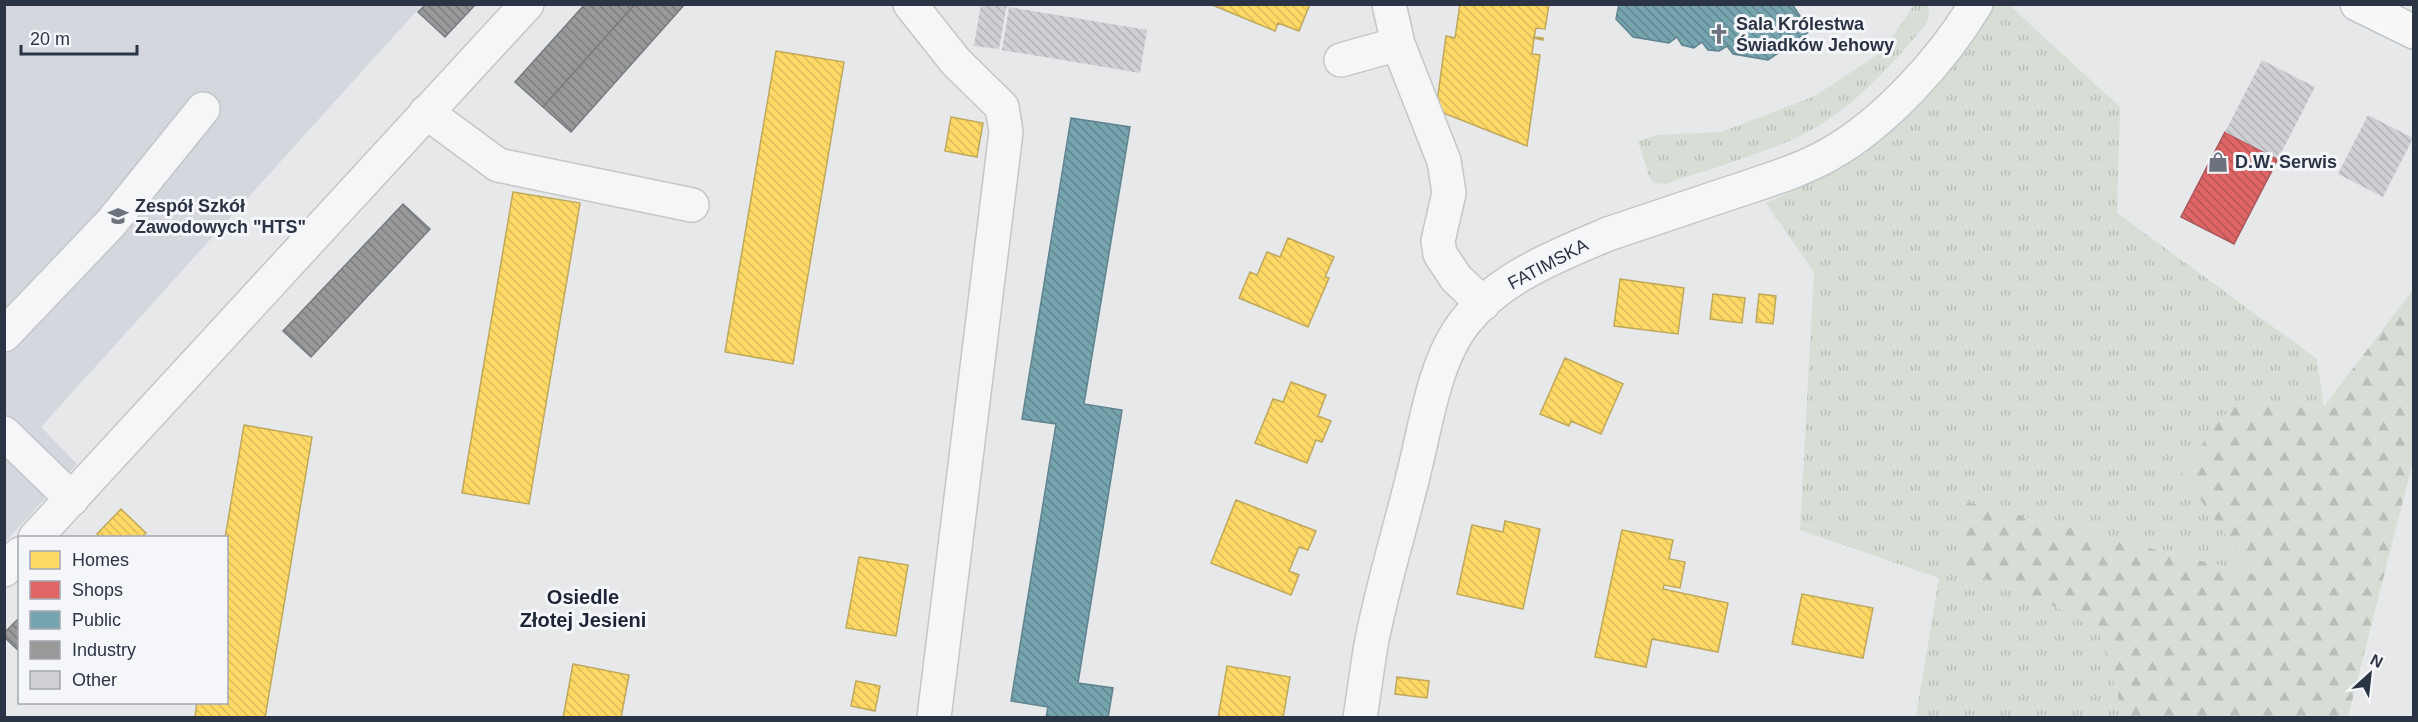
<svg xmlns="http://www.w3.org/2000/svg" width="2418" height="722" viewBox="0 0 2418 722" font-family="Arial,sans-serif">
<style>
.built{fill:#d4d7dd}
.grass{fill:url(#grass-tufts)}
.forest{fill:url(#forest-firs)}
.homes{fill:url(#homes-back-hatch);stroke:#bfa85c;stroke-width:1.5}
.shops{fill:url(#shops-back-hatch);stroke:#aa575c;stroke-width:1.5}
.public{fill:url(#public-back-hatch);stroke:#60838f;stroke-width:1.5}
.industry{fill:url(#industry-back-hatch);stroke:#787b80;stroke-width:1.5}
.building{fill:url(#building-back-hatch)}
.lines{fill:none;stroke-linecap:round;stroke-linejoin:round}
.minor-casing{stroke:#c4c6c8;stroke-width:36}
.major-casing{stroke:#c2c5c8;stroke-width:36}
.minor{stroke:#f5f6f7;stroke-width:33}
.major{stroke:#f8f8f8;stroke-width:33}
.labels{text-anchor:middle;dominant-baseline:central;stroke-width:6;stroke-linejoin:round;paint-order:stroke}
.poi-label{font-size:18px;font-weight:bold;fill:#2b3445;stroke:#f4f6f9;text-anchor:start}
.street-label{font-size:18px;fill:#2b3445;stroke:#f4f6f9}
.neighbourhood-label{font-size:20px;font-weight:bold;fill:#1d2536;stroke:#f4f6f9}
</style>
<defs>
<pattern id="grass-tufts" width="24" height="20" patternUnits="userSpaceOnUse" patternTransform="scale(1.5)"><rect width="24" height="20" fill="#d6ded6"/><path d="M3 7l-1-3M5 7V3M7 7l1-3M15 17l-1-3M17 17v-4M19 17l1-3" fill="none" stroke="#b8bfb9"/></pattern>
<pattern id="forest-firs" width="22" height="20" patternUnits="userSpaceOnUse" patternTransform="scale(1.5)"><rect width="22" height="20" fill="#d6ded6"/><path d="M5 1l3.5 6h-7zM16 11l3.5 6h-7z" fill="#b8bfb9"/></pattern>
<pattern id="homes-back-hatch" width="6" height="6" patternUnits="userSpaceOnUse" patternTransform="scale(1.5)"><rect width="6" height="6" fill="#ffd966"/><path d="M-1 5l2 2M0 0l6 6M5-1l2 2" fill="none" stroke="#dbbb5a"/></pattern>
<pattern id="shops-back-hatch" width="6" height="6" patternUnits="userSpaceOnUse" patternTransform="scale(1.5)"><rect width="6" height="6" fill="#e06666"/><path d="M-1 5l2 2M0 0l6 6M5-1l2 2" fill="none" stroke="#b65556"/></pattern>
<pattern id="public-back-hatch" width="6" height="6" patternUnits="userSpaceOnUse" patternTransform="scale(1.5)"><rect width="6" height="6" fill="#76a5af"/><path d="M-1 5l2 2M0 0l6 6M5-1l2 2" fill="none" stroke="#618790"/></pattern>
<pattern id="industry-back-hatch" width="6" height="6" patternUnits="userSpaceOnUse" patternTransform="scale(1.5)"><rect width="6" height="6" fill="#999"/><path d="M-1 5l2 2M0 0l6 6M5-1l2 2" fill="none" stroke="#7d7e7f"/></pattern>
<pattern id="building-back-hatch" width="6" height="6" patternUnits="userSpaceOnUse" patternTransform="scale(1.5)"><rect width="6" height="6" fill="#ced0d3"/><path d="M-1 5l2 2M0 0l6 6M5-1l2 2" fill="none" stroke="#b1b3b6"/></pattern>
</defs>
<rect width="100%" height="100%" fill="#e6e8ea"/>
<!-- built -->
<path class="built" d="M5,5H422L41,427L77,464L5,542Z"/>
<!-- grass -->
<path class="grass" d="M1914,5H1928L1929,16L1926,24C1890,67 1851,111 1800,136C1757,156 1711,168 1666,184L1655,183L1650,179L1638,141L1658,135L1721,132L1815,96L1883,51Z
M1992,5H2009L2120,107L2117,213L2317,359L2324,407L2234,402L2254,574L1960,500V568L2097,624L2124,717H1916L1939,578L1800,530L1814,272L1766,203L1833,172Z"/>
<!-- forest -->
<path class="forest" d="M2413,290V461L2348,717H2124L2097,624L1960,568V500L2253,574L2181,472L2234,402L2324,406Z"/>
<!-- homes -->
<path class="homes" d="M1210,4H1310L1299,31L1278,23L1275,31Z
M1460,4H1549L1545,29L1536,28L1534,37L1543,38V40L1534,38L1532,54L1540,55L1527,146L1436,110L1446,36L1455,38Z
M776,51L844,62L793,364L725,352Z
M951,117L983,123L977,157L945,151Z
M513,192L580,203L529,504L462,493Z
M1288,238L1334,257L1325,277L1329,278L1308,327L1239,298L1250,272L1257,275L1267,252L1280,257Z
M1620,279L1684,288L1678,334L1614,326Z
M1713,294L1745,298L1742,323L1710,319Z
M1759,294L1776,296L1773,324L1756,322Z
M1565,358L1623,384L1601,434L1571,421L1569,426L1540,414Z
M1291,382L1326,395L1318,416L1331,421L1322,442L1316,440L1307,463L1255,443L1273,399L1283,402Z
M244,425L312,437L265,718H195L197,702H226L225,538Z
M1236,500L1316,531L1308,550L1299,547L1289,571L1299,575L1291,595L1211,563Z
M121,509L146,533L141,538H101L97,534Z
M1505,521L1540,529L1523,609L1457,594L1472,525L1503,532Z
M1622,530L1673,540L1669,559L1685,562L1680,588L1664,585L1663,589L1728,603L1718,652L1652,639L1646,667L1595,657Z
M859,557L908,565L896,636L846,628Z
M1802,594L1873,608L1863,658L1792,644Z
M573,664L629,675L621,718H563Z
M1227,666L1290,677L1283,718H1218Z
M1397,677L1429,681L1427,698L1395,694Z
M856,681L880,686L875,711L851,706Z"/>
<!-- shops -->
<path class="shops" d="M2225,132L2278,159L2234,244L2181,217Z"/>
<!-- public -->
<path class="public" d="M1619,4H1792L1810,31L1768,60L1733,54L1727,46L1719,51L1708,50L1702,42L1694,48L1682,45L1677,37L1669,43L1633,37L1616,19Z
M1071,118L1130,127L1084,404L1122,410L1078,683L1113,688L1108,718H1046L1048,707L1011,701L1056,424L1022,419Z"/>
<!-- industry -->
<path class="industry" d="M426,4H476L445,37L418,12Z
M585,4H635L543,107L515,82Z
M635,4H685L571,132L543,107Z
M403,204L430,229L311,357L283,331Z
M20,617V652L4,637V633Z"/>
<!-- building -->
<path class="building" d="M981,4H1007L999,49L974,46Z
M1009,7L1147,30L1140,73L1002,50Z
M2262,60L2315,87L2278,159L2225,132Z
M2368,115L2413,138L2383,197L2338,174Z"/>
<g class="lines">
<!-- minor casing -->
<g class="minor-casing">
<path id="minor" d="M910,4L956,62L1002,107L1006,132L934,718
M1389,4L1398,44L1444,161L1449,193L1438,241L1440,254L1456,278L1483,304
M1341,60L1398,44
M426,112L498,165L692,205
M4,335L111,223L203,109
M4,433L72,499
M35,538L527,4
M4,570L20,554
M1360,718C1364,693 1367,669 1371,645C1382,587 1400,530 1414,472C1426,425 1434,361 1465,322C1499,278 1558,255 1608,234C1649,220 1691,206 1733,192C1766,181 1800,171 1830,154C1886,122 1943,59 1976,4"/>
</g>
<!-- major casing -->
<g class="major-casing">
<path id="major" d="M2357,4L2414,32"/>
</g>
<!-- minor -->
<use href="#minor" class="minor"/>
<!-- major -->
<use href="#major" class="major"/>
</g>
<!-- icons -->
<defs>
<g id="church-bare" transform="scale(1.62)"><path d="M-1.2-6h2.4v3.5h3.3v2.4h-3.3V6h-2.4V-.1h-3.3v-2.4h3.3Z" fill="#6c737f" stroke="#f4f6f9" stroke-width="2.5" paint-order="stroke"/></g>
<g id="shop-bare" transform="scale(1.62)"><path d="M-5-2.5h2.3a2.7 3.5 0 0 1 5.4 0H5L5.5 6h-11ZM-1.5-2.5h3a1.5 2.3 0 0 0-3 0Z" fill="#6c737f" stroke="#f4f6f9" stroke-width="2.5" paint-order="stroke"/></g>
<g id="school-bare" transform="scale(1.62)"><path d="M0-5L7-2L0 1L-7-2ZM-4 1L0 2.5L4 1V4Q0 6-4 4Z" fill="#6c737f" stroke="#f4f6f9" stroke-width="2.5" paint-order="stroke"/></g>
</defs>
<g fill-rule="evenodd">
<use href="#church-bare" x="1719" y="34"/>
<use href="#shop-bare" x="2218" y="162"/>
<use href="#school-bare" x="118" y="216"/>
</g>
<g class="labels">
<!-- poi labels -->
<g class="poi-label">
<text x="1736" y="24">Sala Królestwa<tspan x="1736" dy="21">Świadków Jehowy</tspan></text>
<text x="2235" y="162">D.W. Serwis</text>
<text x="135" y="206">Zespół Szkół<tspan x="135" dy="21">Zawodowych "HTS"</tspan></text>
</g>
<!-- street labels -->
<g class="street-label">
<text transform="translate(1548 264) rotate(-28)">FATIMSKA</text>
</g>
<!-- neighbourhood labels -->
<g class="neighbourhood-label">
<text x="583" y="597">Osiedle<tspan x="583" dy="23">Złotej Jesieni</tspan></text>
</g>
</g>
<!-- border -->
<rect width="2418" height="722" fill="none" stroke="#2b3445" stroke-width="12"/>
<!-- legend -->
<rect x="18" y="536" width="210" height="168" fill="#f4f6f9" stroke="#a4a8b1" stroke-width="1.5"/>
<rect x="30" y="551" width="30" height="18" fill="#ffd966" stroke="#a4a8b1" stroke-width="1.5"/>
<text x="72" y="566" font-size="18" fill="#2b3445">Homes</text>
<rect x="30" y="581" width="30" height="18" fill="#e06666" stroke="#a4a8b1" stroke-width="1.5"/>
<text x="72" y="596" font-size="18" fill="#2b3445">Shops</text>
<rect x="30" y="611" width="30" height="18" fill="#76a5af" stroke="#a4a8b1" stroke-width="1.5"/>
<text x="72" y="626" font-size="18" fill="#2b3445">Public</text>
<rect x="30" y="641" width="30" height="18" fill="#999999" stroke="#a4a8b1" stroke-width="1.5"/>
<text x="72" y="656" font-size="18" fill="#2b3445">Industry</text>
<rect x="30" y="671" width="30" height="18" fill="#ced0d3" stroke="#a4a8b1" stroke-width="1.5"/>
<text x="72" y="686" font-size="18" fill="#2b3445">Other</text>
<!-- north arrow -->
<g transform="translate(2370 674) rotate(27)" stroke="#f4f6f9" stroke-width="4.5" paint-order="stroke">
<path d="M0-4.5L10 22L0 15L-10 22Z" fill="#2b3445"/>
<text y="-9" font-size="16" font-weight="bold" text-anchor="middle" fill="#2b3445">N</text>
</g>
<!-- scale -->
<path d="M21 45v9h116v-9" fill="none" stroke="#2b3445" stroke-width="3"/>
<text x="30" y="45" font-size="18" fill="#2b3445" stroke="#f4f6f9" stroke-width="4.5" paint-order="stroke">20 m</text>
</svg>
